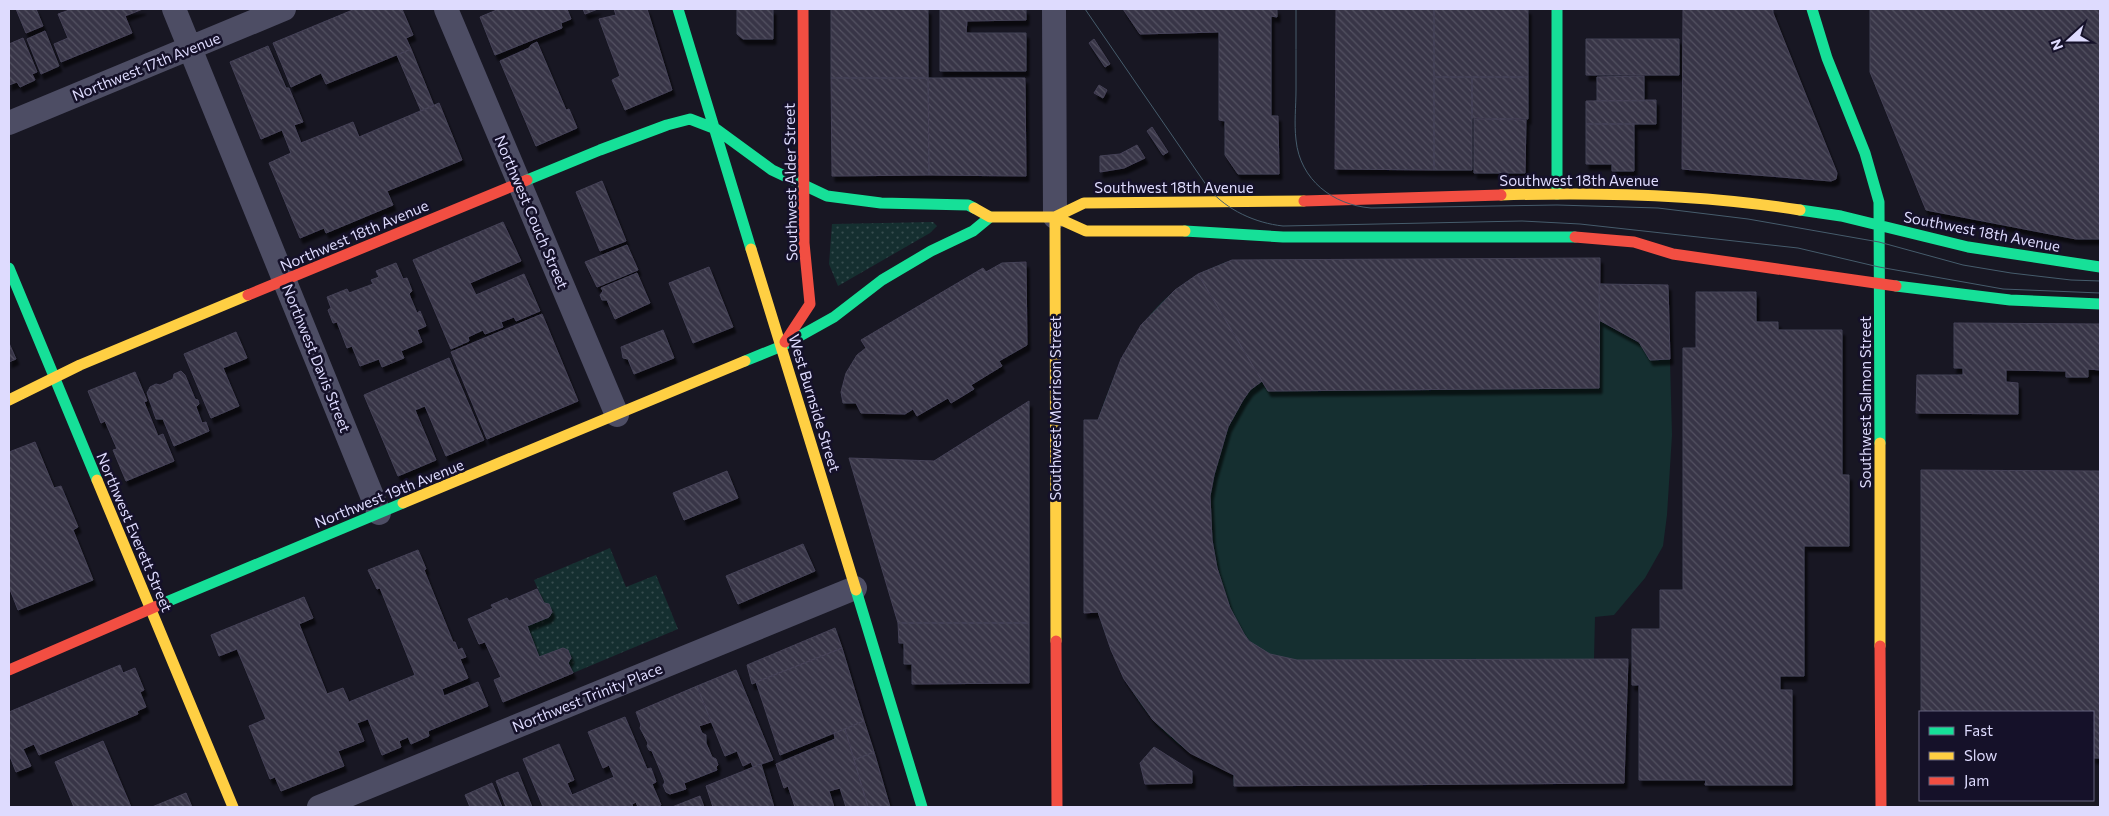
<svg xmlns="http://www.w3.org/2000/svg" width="2109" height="816" viewBox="0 0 2109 816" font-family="Commissioner,sans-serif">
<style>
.green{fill:url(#green-dots)}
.pitch{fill:#152f30}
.building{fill:url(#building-back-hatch);stroke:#454257;filter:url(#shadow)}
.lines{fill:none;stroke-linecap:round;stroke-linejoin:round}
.street{stroke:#4d4d64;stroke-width:24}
.fast{stroke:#16e098;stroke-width:11}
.slow{stroke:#ffcf43;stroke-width:11}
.jam{stroke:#f24e42;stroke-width:11}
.tram{stroke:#465c6c;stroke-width:1}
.labels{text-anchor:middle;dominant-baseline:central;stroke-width:5;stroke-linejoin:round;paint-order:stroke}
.street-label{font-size:15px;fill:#dedbfe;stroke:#151129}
</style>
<defs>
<pattern id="green-dots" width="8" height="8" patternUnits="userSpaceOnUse" patternTransform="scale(1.25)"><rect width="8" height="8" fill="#152f30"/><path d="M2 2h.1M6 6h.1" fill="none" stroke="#374d4f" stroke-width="1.8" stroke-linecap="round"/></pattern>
<pattern id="building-back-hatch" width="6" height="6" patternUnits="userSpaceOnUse" patternTransform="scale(1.25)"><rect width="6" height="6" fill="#383546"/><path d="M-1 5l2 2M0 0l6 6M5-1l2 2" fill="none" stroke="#545262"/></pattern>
<filter id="shadow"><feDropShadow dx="3" dy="5.5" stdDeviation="1" flood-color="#0009"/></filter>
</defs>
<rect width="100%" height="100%" fill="#181723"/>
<!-- green -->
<path class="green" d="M933,222L937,226L930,233L838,286L829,264L832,224Z
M610,548L626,587L656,575L678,629L573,673L568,663L571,658L568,650L563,648L539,657L527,626L549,617L552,612L549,604L544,603L534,580Z"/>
<!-- pitch -->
<path class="pitch" d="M1600,258L1599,284L1668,285L1672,435L1667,515L1663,546L1645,578L1614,615L1595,617L1594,659H1628L1624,783L1234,786L1233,775C1220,768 1205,762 1192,754C1142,722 1115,668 1098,612L1084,613V420H1098C1124,345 1152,287 1232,260Z"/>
<!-- building -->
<path class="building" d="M16,9H36L43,26L26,33Z
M72,9H143L125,16L132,33L61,62L54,44L68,38L58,14Z
M355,9H402L413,35L406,38L411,49L326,84L321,73L291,87L273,43Z
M499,9H567L571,19L561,23L562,28L495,55L480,17Z
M583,9H598L585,14Z
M614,9H647L672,90L625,110L612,80L620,76L599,19L616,15Z
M737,9H773V39H743L737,34Z
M831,9H928V78H831Z
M940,9H1026V20L967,21L966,33H1026V71H940Z
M1123,9H1277V17L1271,16V116H1278L1279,174H1238L1225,155V121L1219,120V32L1140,34Z
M1336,9H1434V170L1335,169Z
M1434,9H1528V77H1434Z
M1683,9H1773V13L1837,173L1836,179L1831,181L1682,169Z
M1870,9H2100V239H2076L1926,210L1870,72Z
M45,31L59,66L41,74L27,39Z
M23,38L37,72L32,74L35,80L20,87L17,82L9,85V44Z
M1094,39L1110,64L1105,67L1089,43Z
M1586,39H1679V75H1586Z
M537,42L566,110L569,109L577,128L536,146L500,61L529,48L531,45Z
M268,46L286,88H289L303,122L294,125L301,143L353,122L359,137L439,103L462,160L387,191L393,205L326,233L324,228L300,238L269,163L291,153L282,130L261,139L230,62Z
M411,49L434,106L421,111L397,55Z
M1644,76V101H1597V77Z
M1434,77H1472V170H1434Z
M1472,77H1528V119L1472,118Z
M831,78H928L929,175L832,176Z
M928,78H1025L1026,176L929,175Z
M1099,85L1107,90L1103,98L1094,93Z
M1656,100V124H1586V101Z
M1474,119L1526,120L1525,173H1474Z
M1586,124H1634V171H1612V164H1586Z
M1152,127L1168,152L1163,155L1147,131Z
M1137,145L1145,158L1124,168L1100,172V156L1120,154Z
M602,181L626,241L600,251L576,192Z
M503,222L521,261L470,283L476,295L524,274L540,311L516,321L514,317L501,322L503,327L485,334L483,330L468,337L469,341L451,349L413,260Z
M627,245L638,270L597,287L585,262Z
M1600,258L1599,388L1268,391L1198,274L1232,260Z
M1026,262L1027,345L999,361L1002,366L971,385L974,389L951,403L948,398L917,416L913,409L905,414L861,413L856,403H843L841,392L846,373L857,355L866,348L861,340L983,268L986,272L1002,263Z
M396,263L403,279L407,278L412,291L409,294L417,313L420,311L426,326L417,330L422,342L401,351L404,358L382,367L379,359L360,366L352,346L347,348L337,322L333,323L328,310L331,308L327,297L347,289L349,293L373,284L371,280L379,277L376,271Z
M709,267L733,327L693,343L669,283Z
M637,273L650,303L615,319L607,300H602L600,295L603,291L601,288Z
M1198,274L1262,381L1250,390L1243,400L1228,427L1214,475L1210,496L1212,540L1217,568L1230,608L1244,634L1249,641L1270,654L1297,660L1628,659L1624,783L1234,786V775L1190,753L1153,720L1124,679L1111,650L1098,612L1084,613V420H1098L1121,359L1141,325L1175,290Z
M1599,284L1668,285L1670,359L1650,360L1639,342L1599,320Z
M1696,292H1756V322H1778V330H1842V475H1849V546H1804V676H1780V690H1792V785H1705L1706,780H1639V685H1632V629H1660V590H1683V348H1696Z
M542,314L578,401L487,439L451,352Z
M1954,323L2100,324V370L2088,369V377H2066V371L2006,370V382L2018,383V414L1916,413L1917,375H1963V368H1954Z
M663,330L674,358L634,374L628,359L623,358L621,347Z
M236,332L247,358L223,368L239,406L211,418L184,354Z
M9,343L16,359L9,362Z
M449,358L484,440L446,456L425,406L415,410L436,460L398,476L364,395Z
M181,371L185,375L195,399L198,400L199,404L196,407L202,423L206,422L209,431L174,446L163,419H156L147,393L150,387L156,384L160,385L173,379L174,374Z
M135,372L147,401L144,402L158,436L163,434L174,461L126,481L113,450L117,449L105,421L101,423L88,391Z
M1029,401V623H898L849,458L934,461Z
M35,442L54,488L61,486L78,527L73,530L93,580L18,610L9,587V452Z
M1921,470L2100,471V758H2093V712H1921Z
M727,471L738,498L684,520L673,493Z
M803,544L815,571L738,604L726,576Z
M418,550L426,569L424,570L453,642H455L458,650L462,648L466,657L460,659L468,678L442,689L444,696L478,682L488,706L428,731L429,736L411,744L408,737L399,741L401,747L382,755L368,719L357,723L364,741L338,751L344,766L281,791L275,777L270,779L249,726L266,719L237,649L219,656L211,635L304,597L313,618L299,624L327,694L343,688L349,702L415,675L380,588L377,589L368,570Z
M537,589L544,603L549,604L552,612L549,617L527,626L539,657L563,648L568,650L571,658L568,663L573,673L503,702L494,680L501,677L485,642L479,644L468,619L493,608L491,605L507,598L509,601Z
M898,623H1029V683L912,684V664H904V643H899Z
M835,628L842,648L752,684L747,665Z
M842,648L864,721L780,755L756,682Z
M120,665L123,673L135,668L144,690L140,692L146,707L137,711L138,714L39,755L34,744L23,749L31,766L16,772L9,754V712Z
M736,670L773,760L753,767L751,762L743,766L737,751L725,756L697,686Z
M697,686L711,722L699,726L702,733L706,735V743L712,757L716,759L718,765L716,767L717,770L684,783L686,789L670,794L666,792L663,785L665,782L652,751L649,750L647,746L648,743L640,728L641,725L636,712Z
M625,717L647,769L651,768L656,782L652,784L661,805L656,807H638L636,802L632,804L633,807H543L523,759L559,744L574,780L567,783L572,795L614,777L609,765L603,768L588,732Z
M864,721L874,752L854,760L845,729Z
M845,729L868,807H846L840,788L829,791L834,807H795L788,786L784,788L776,764L835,739L834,733Z
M103,741L131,807H74L55,762Z
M1154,747L1192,771V783L1145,784L1140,763Z
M874,752L890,807H868L854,760Z
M761,764L774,807H713L706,786Z
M518,772L532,807H506L496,781Z
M492,783L502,807H470L465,795Z
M186,793L192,807H152Z
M700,796L704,807H672Z"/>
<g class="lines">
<!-- street -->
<path class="street" d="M174,9L379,513
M446,9L617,415
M1054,9L1055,217
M9,123L284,9
M319,807L855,588"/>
<!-- fast -->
<path class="fast" d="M678,9L751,249
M1557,9V194
M1812,9L1827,58L1865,153L1879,202L1880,443
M527,180L600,150L667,125L690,119L716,129L772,170L827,196L881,203L968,205L974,208
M1800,210L1841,216L1968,247L2100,267
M1185,231L1283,237H1575
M9,268L97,480
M1896,286L2010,300L2100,304
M745,361L782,346L834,317L882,280L931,251L973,231L990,217
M856,590L922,807
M164,603L403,503"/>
<!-- slow -->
<path class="slow" d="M1501,195C1600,192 1701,194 1800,210
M974,208L990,217H1055L1086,231H1185
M1055,217L1084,203L1304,201
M1055,217L1056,641
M751,249L856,590
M9,400L80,365L248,295
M1880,443V646
M97,480L233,807
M403,503L745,361"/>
<!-- jam -->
<path class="jam" d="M1304,201L1501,195
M1575,237L1634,242L1673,254L1896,286
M248,295L527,180
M785,342L810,304L804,243L803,9
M1056,641L1057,807
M1880,646L1881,807
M9,670L164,603"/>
<!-- tram -->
<path class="tram" d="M1085,9L1209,189C1227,210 1255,223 1283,226L1522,221L1580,224L1798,248L1879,267L2003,289L2100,293
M1296,9C1296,36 1296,63 1296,90C1296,106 1294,123 1296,140C1300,180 1333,205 1371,208L1557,205L1658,208L1748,219L1879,242L1963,265L2011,273L2071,280L2100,281"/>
</g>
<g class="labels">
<!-- street labels -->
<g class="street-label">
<text transform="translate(146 66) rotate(-22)">Northwest 17th Avenue</text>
<text x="1579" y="180">Southwest 18th Avenue</text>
<text transform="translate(790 182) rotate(-91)">Southwest Alder Street</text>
<text x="1174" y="187">Southwest 18th Avenue</text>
<text transform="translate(532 212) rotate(67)">Northwest Couch Street</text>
<text transform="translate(1982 231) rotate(11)">Southwest 18th Avenue</text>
<text transform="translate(354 235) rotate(-23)">Northwest 18th Avenue</text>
<text transform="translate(317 358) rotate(68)">Northwest Davis Street</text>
<text transform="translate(1865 402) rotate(-90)">Southwest Salmon Street</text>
<text transform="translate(815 403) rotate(73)">West Burnside Street</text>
<text transform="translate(1055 408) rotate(-90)">Southwest Morrison Street</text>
<text transform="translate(389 493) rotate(-22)">Northwest 19th Avenue</text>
<text transform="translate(135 532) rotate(67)">Northwest Everett Street</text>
<text transform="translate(587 697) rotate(-22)">Northwest Trinity Place</text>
</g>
</g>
<!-- border -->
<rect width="2109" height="816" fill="none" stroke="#dedbfe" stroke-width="20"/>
<!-- legend -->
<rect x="1919" y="711" width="175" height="90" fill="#151129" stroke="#65627e"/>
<rect x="1929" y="727" width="25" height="8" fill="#16e098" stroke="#65627e"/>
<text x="1964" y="736" font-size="15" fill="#dedbfe">Fast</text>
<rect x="1929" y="752" width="25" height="8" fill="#ffcf43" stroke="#65627e"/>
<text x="1964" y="761" font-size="15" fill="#dedbfe">Slow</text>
<rect x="1929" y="777" width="25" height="8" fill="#f24e42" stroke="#65627e"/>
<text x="1964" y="786" font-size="15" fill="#dedbfe">Jam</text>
<!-- north arrow -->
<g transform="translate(2069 40) rotate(249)" stroke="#151129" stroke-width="4" paint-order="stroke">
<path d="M0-4L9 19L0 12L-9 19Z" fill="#dedbfe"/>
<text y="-8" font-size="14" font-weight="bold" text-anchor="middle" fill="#dedbfe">N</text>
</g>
</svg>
